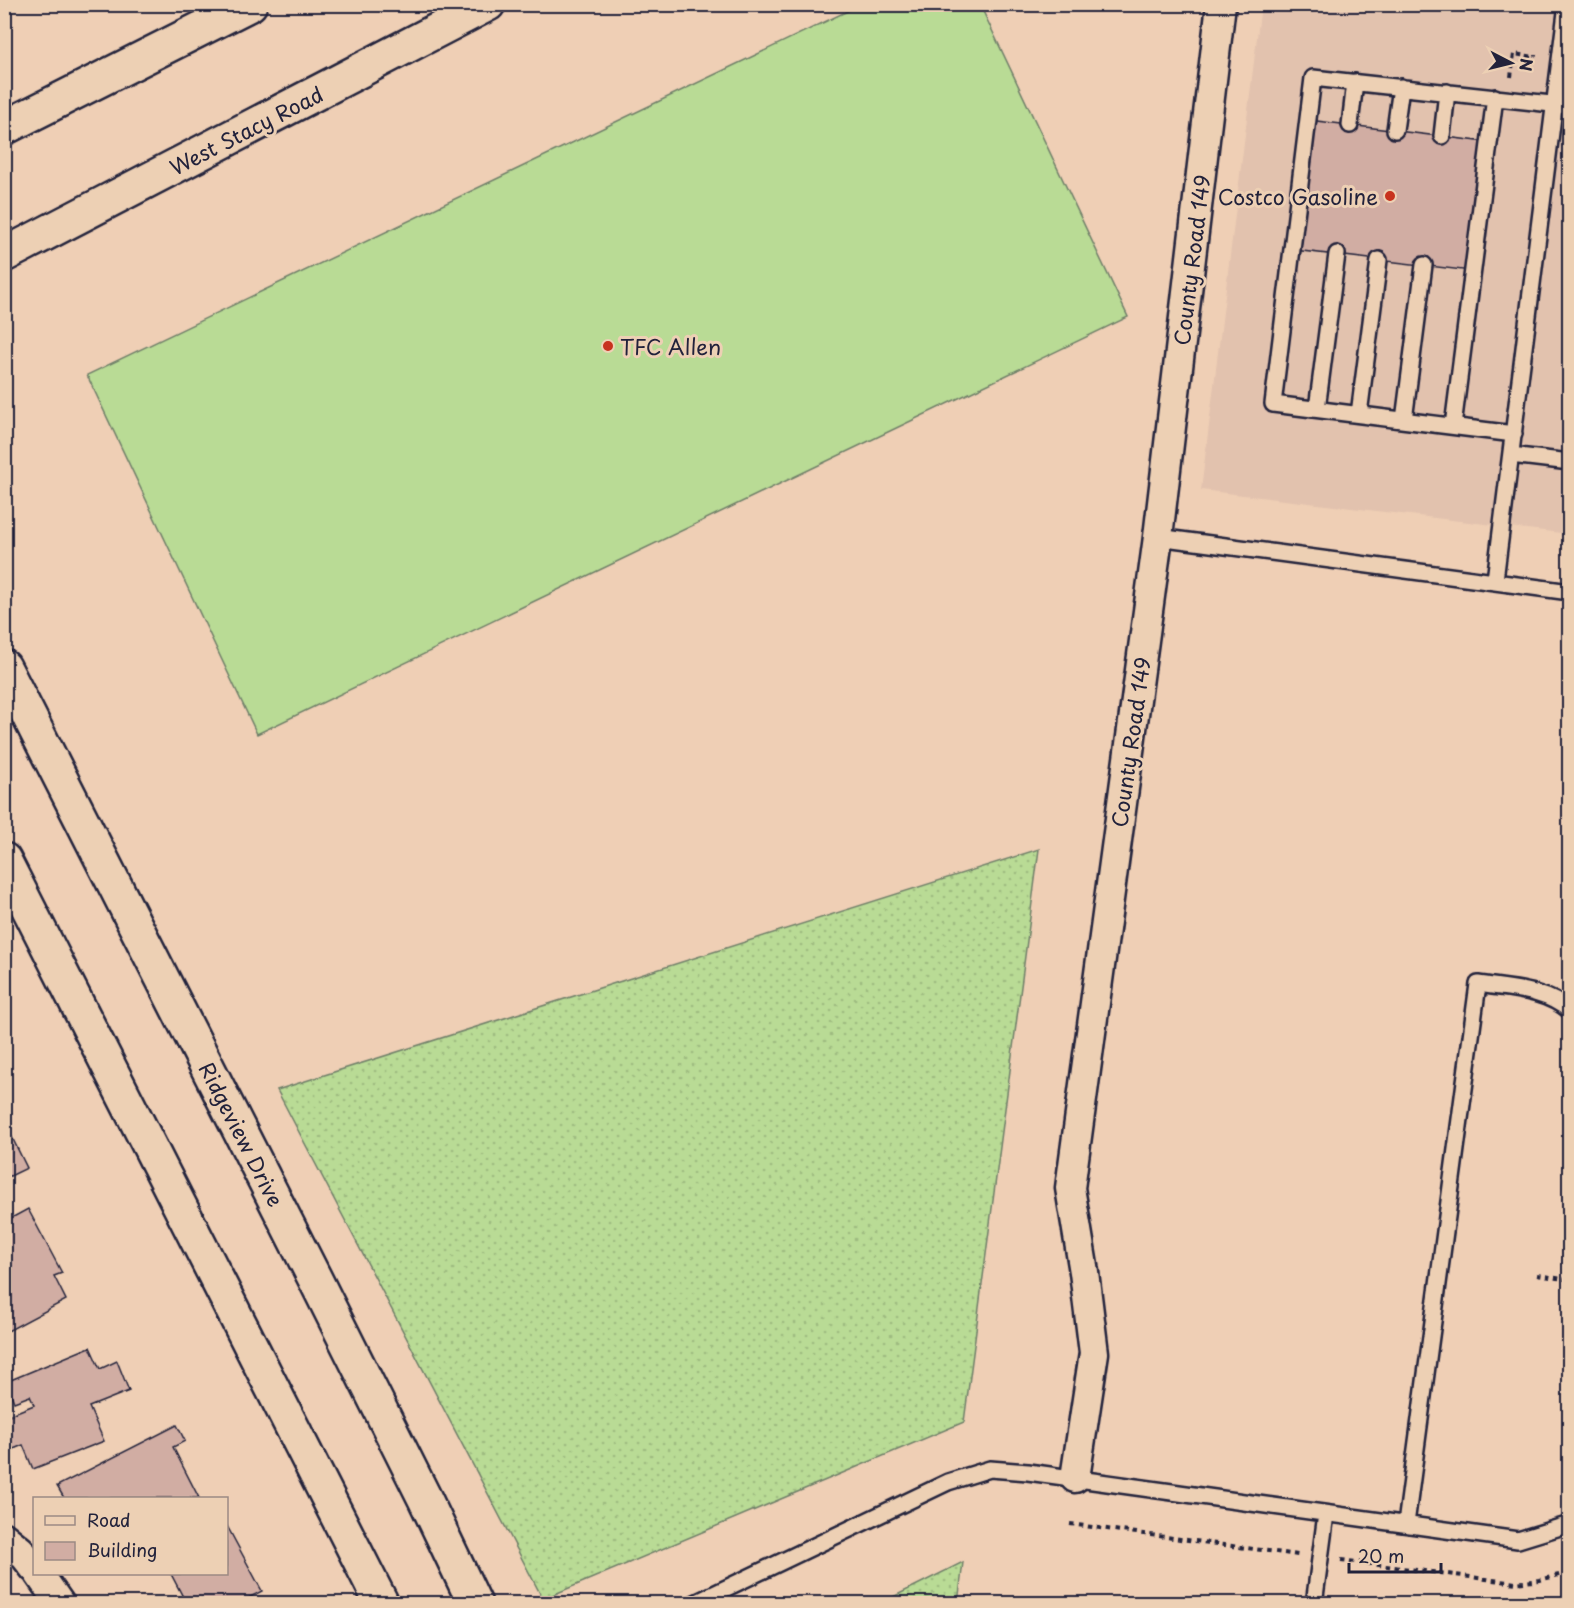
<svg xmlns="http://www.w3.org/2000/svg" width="1574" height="1608" viewBox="0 0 1574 1608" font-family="'Playpen Sans',sans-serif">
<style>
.built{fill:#e2c2ae}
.grass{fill:url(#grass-dots);stroke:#6e7e68;stroke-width:1.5}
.pitch{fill:#b9db95;stroke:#6e7e68;stroke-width:1.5}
.building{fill:#d1ada3;stroke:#22223b;stroke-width:1.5}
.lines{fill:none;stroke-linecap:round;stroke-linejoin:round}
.lane-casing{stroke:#22223b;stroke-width:20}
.street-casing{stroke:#22223b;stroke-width:33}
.secondary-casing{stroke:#22223b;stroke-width:38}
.path{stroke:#22223b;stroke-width:4;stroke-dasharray:4.5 4.5;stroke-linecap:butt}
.lane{stroke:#edd0b4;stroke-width:15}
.street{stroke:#edd0b4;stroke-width:28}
.secondary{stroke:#edd0b4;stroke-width:33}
.poi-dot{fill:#c8321e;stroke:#edd0b4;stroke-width:2}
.labels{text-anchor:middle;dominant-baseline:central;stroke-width:6;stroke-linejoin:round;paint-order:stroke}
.street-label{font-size:21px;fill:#22223b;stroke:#edd0b4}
.poi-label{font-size:21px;fill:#22223b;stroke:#edd0b4;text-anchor:end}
</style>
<defs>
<pattern id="grass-dots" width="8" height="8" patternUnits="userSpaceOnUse" patternTransform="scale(1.5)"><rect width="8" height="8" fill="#b9db95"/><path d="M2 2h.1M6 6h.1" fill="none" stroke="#9fbc81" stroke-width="1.8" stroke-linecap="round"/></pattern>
</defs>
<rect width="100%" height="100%" fill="#efcfb5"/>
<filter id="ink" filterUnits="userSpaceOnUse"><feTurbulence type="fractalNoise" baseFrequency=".0167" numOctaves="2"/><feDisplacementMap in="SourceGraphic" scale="12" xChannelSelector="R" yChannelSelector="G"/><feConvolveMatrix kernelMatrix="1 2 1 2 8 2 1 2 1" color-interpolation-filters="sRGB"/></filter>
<g filter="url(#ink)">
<!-- built -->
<path class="built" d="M1261,5H1569V534L1201,490Z"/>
<!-- grass -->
<path class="grass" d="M1039,849L964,1422L543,1599L277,1090Z
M963,1562L958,1603H881Z"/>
<!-- pitch -->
<path class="pitch" d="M860,5H980L1128,317L257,734L87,375Z"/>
<!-- building -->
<path class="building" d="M1309,120L1486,142L1471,271L1294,250Z
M4,1121L27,1168L4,1179Z
M28,1209L62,1273L54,1276L66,1300L4,1333V1222Z
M90,1347L100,1369L117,1361L129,1391L89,1407L104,1441L33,1469L23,1445L4,1453V1417L34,1405L30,1396L14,1402L6,1382Z
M177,1425L185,1441L173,1447L199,1498H64L57,1486Z
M226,1524L262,1591L237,1604H169L183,1597L171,1574H226Z"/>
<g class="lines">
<!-- lane casing -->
<g class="lane-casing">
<path id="lane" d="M1350,125L1355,82
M1395,130L1401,87
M1442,136L1447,92
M1317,409L1337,254
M1359,414L1379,260
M1404,420L1424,265
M1453,426L1495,97
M1514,434L1273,404L1313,78L1570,106
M1511,455L1570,462
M1158,537L1570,592
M1495,580L1567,4
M1406,1524L1478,984C1510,989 1545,989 1570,1011
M693,1604L948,1482L990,1469L1028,1472L1518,1540L1570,1524
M1314,1604L1326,1514"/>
</g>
<!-- street casing -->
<g class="street-casing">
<path id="street" d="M1075,1478L1094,1353L1084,1272L1070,1188L1158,537L1221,4
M4,1537L20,1550L34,1568
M39,1574L60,1604"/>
</g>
<!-- secondary casing -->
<g class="secondary-casing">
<path id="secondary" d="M4,128L250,4
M4,255L488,4
M4,667L314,1277L425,1499L475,1604
M4,860L382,1604"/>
</g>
<!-- path -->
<path class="path" d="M1511,77L1514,54L1535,57V55
M1537,1275L1570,1280
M1070,1524L1298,1555
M1341,1560L1516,1583L1540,1580L1570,1572"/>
<!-- lane -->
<use href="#lane" class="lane"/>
<!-- street -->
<use href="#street" class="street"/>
<!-- secondary -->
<use href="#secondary" class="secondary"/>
</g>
</g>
<!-- markers -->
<g class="poi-dot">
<circle cx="1390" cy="196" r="6"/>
<circle cx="608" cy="346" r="6"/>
</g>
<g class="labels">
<!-- street labels -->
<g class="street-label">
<text transform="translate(246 130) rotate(-27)">West Stacy Road</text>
<text transform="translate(1191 260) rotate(-83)">County Road 149</text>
<text transform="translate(1130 742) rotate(-82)">County Road 149</text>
<text transform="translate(242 1134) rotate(63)">Ridgeview Drive</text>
</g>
<!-- poi labels -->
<g class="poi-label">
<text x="1378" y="196">Costco Gasoline</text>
<text x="620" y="346" text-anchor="start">TFC Allen</text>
</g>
</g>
<!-- margin -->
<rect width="1574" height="1608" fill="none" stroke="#edd0b4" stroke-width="24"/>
<rect x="12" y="12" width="1550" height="1584" fill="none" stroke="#22223b" stroke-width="2" filter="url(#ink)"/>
<!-- legend -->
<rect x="33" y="1497" width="195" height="78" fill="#edd0b4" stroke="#9c8a84" stroke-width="1.5"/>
<rect x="45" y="1516" width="30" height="9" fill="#edd0b4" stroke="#9c8a84" stroke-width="1.5"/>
<text x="87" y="1527" font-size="18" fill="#22223b">Road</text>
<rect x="45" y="1542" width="30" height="18" fill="#d1ada3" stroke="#9c8a84" stroke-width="1.5"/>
<text x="87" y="1557" font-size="18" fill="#22223b">Building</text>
<!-- north arrow -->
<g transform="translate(1511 63) rotate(97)" stroke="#edd0b4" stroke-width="4.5" paint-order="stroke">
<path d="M0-4.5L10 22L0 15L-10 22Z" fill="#22223b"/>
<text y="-9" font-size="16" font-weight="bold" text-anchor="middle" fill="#22223b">N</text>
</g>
<!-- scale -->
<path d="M1349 1563v9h92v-9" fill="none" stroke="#22223b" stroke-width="3"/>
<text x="1358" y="1563" font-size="18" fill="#22223b" stroke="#edd0b4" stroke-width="4.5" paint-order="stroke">20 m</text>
</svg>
